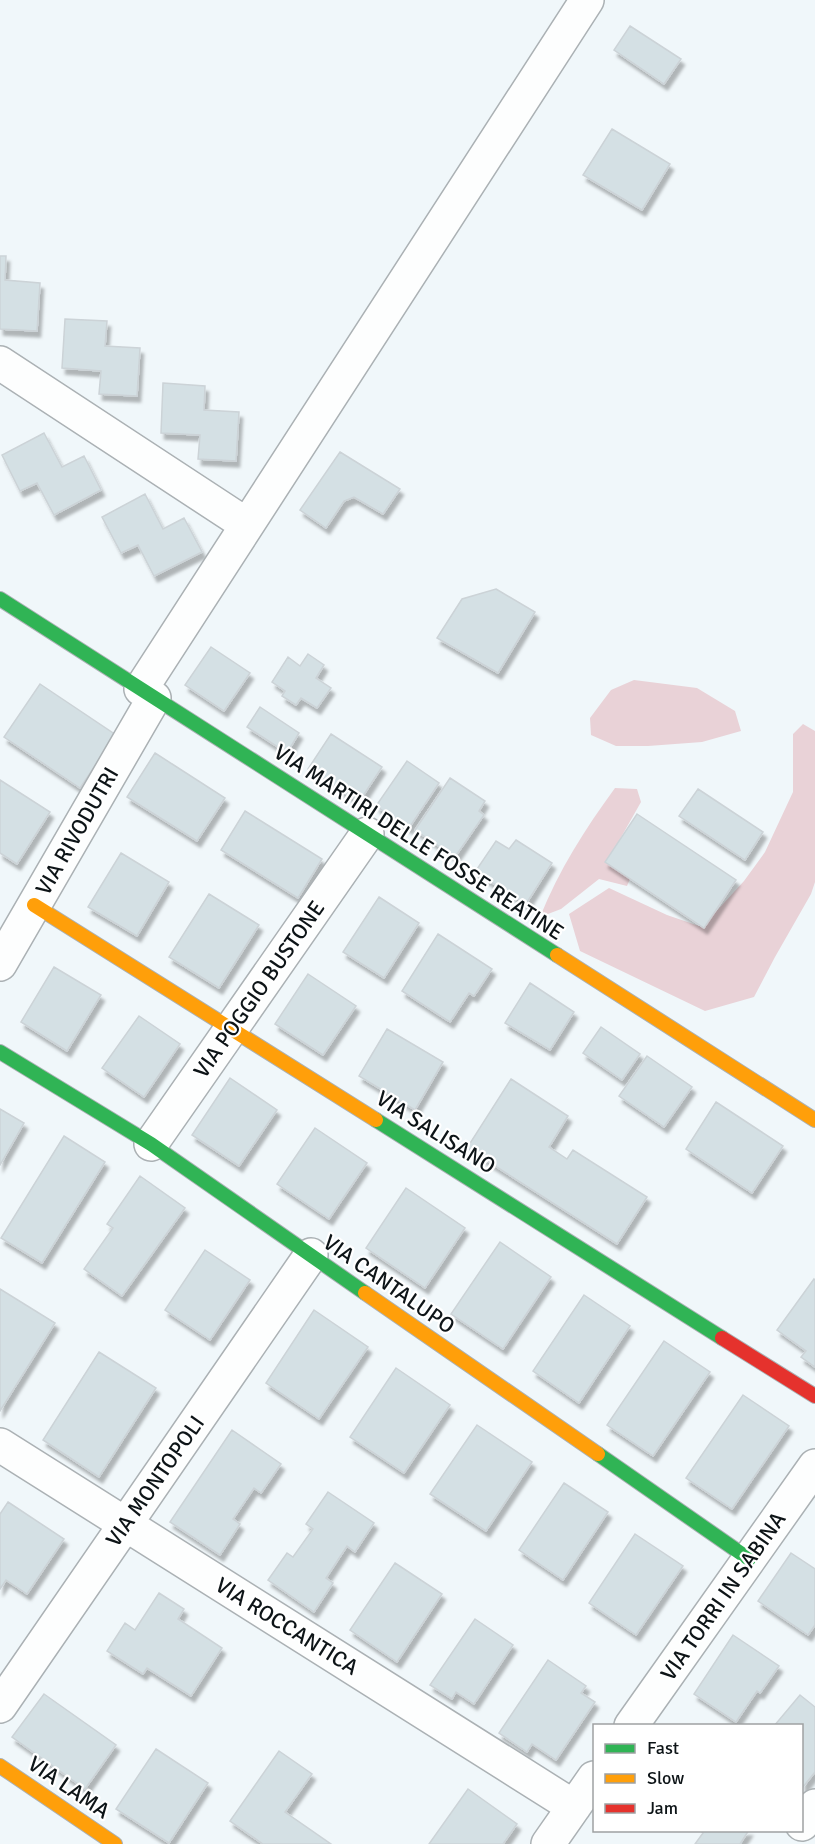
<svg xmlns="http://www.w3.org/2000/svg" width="815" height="1844" viewBox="0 0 815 1844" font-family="Signika,sans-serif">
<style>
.forest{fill:#e9d2d7}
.building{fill:#d4e0e4;stroke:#ccd3d7;stroke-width:1.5;filter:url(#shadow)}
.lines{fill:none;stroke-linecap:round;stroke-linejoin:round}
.street-casing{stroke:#abb1b4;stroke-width:36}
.fast-casing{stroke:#abb1b4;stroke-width:16}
.slow-casing{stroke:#abb1b4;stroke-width:16}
.jam-casing{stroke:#abb1b4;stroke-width:16}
.street{stroke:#fdfefe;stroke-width:33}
.fast{stroke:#30b455;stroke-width:14}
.slow{stroke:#ff9f0a;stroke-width:14}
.jam{stroke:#e5322d;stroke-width:14}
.labels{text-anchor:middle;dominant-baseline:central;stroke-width:4.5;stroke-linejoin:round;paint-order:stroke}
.street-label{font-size:22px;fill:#0d1417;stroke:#fff}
</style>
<defs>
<filter id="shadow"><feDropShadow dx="3.5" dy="6" stdDeviation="1.5" flood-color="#0004"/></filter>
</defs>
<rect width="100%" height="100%" fill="#f0f7fa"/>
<!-- forest -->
<path class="forest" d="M634,680L697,688L735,711L741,731L702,742L648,746H616L591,735L590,718L611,690Z
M803,724L815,731V882L811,894L775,957L754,997L705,1011L580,951L569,914L609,888L667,915L702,927L744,881L765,852L793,792V734Z
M615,788L637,789L641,802L611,855L632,874L627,886L599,879L561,909L540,917C559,870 585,829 615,788Z"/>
<!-- building -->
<path class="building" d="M630,26L681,59L664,84L614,50Z
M612,129L670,164L642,210L583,175Z
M0,256H6L5,280L40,283L37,331L0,329Z
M65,319L107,321L105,346L140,348L137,396L99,394L101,371L62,368Z
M163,383L205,386L204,410L239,412L236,461L198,459L200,435L161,433Z
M44,433L62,467L84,456L101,490L54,515L37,483L20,491L2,455Z
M340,452L400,489L383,514L354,497L344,501L326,528L300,510Z
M145,494L163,529L184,518L202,552L154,576L138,545L121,553L102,517Z
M496,589L535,612L498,673L437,638L462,599Z
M211,647L250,673L224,711L185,685Z
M308,654L324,665L316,678L331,688L317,708L301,698L296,705L282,696L285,691L272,682L288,657L300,666Z
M40,684L116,735L80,788L4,737Z
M260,707L299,733L287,753L247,727Z
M331,734L382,767L359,802L308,769Z
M155,753L225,798L197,841L127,797Z
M407,761L439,783L409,828L376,806Z
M450,778L485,801L479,811L484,815L455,857L415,830Z
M0,780L50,812L17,864L0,853Z
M698,789L763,832L745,860L679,816Z
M245,811L322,859L298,898L221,850Z
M637,814L736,880L704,928L605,862Z
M516,840L552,863L526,904L475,872L496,841L509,849Z
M121,853L169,882L137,936L88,907Z
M209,894L259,925L219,988L169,957Z
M379,897L419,923L384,978L343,952Z
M438,934L492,969L474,996L469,993L450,1022L402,991Z
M54,967L101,995L67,1051L21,1022Z
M308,974L356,1006L323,1055L275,1024Z
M530,983L574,1012L550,1050L505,1023Z
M139,1016L180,1044L144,1097L102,1068Z
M601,1027L640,1054L622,1080L583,1053Z
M387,1029L443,1062L415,1110L359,1076Z
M647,1056L692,1087L664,1127L619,1096Z
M230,1078L277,1110L239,1166L192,1135Z
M511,1079L568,1116L549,1147L567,1159L573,1150L647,1197L617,1244L467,1148Z
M716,1102L783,1146L752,1193L686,1149Z
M0,1109L24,1123L0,1165Z
M315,1128L367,1163L329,1219L277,1184Z
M64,1136L105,1162L42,1263L1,1238Z
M140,1176L185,1208L122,1296L84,1269L113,1228L107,1224Z
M406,1188L465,1228L425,1288L366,1248Z
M500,1242L551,1277L503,1349L451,1314Z
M205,1250L250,1280L210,1340L165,1310Z
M814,1279L815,1280V1367L801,1357L806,1351L777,1330Z
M0,1289L55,1323L0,1411Z
M584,1295L630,1326L579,1403L533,1371Z
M314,1310L368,1347L319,1419L266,1383Z
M664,1341L710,1372L653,1456L607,1425Z
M99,1352L156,1388L99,1477L43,1440Z
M396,1368L450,1405L404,1473L350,1437Z
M743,1395L789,1426L732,1509L686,1478Z
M477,1425L532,1462L486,1531L430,1494Z
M232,1430L281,1464L261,1493L254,1488L233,1519L240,1524L220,1555L170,1522Z
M564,1483L608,1512L563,1580L519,1550Z
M328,1492L374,1523L355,1552L347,1546L326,1578L333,1583L314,1612L268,1580L287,1553L293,1557L313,1529L306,1524Z
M8,1502L64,1539L27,1594L6,1580L0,1589V1514Z
M635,1534L683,1566L636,1635L589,1603Z
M791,1553L815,1569V1625L808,1635L758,1601Z
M395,1563L442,1594L397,1662L350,1630Z
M159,1593L184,1609L178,1619L222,1648L191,1696L147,1668L143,1674L107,1651L125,1623L135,1630Z
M475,1619L513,1645L474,1704L456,1692L452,1699L430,1685Z
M733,1635L779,1666L760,1693L757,1691L736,1722L694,1694Z
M548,1660L586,1686L581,1693L595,1702L556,1760L532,1744L527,1752L499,1733Z
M44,1694L116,1745L85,1789L12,1737Z
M800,1695L815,1707V1772L803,1787L802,1785V1726H774Z
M156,1749L208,1783L169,1843L116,1809Z
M279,1751L312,1774L285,1812L331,1844H263L230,1821Z
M468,1789L517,1824L503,1844H429Z
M700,1830H749L740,1844H695L703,1833Z"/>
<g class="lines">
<!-- street casing -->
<g class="street-casing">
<path id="street" d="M0,363L247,525
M141,689L587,0
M0,964L154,698
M151,1144L367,834
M0,1445L574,1807
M0,1706L311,1255
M631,1726L815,1466
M802,1824L815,1806
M548,1844L594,1778"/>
</g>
<!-- fast casing -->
<g class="fast-casing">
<path id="fast" d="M0,599L557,955
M0,1052L151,1144L365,1293
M376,1120L722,1338
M598,1454L749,1559"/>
</g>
<!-- slow casing -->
<g class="slow-casing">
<path id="slow" d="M34,905L376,1120
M557,955L815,1120
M365,1293L598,1454
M0,1766L115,1844"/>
</g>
<!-- jam casing -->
<g class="jam-casing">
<path id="jam" d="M722,1338L815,1396"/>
</g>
<!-- street -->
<use href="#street" class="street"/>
<!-- fast -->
<use href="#fast" class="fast"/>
<!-- slow -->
<use href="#slow" class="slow"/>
<!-- jam -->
<use href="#jam" class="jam"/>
</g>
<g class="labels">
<!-- street labels -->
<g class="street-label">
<text transform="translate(77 831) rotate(-60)">VIA RIVODUTRI</text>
<text transform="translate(419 842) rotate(33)">VIA MARTIRI DELLE FOSSE REATINE</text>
<text transform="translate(259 989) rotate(-55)">VIA POGGIO BUSTONE</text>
<text transform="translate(436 1132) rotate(32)">VIA SALISANO</text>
<text transform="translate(389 1284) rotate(35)">VIA CANTALUPO</text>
<text transform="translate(155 1481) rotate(-55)">VIA MONTOPOLI</text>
<text transform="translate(723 1596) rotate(-55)">VIA TORRI IN SABINA</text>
<text transform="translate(287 1626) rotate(32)">VIA ROCCANTICA</text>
<text transform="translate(69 1787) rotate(34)">VIA LAMA</text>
</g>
</g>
<!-- legend -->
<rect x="593" y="1724" width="210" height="108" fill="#ffffff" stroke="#9ea1a2" stroke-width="1.5"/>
<rect x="605" y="1744" width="30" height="9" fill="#30b455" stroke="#9ea1a2" stroke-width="1.5"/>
<text x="647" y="1754" font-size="18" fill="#0d1417">Fast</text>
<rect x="605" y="1774" width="30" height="9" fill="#ff9f0a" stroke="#9ea1a2" stroke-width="1.5"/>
<text x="647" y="1784" font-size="18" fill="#0d1417">Slow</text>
<rect x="605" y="1804" width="30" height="9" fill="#e5322d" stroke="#9ea1a2" stroke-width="1.5"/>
<text x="647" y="1814" font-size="18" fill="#0d1417">Jam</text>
</svg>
